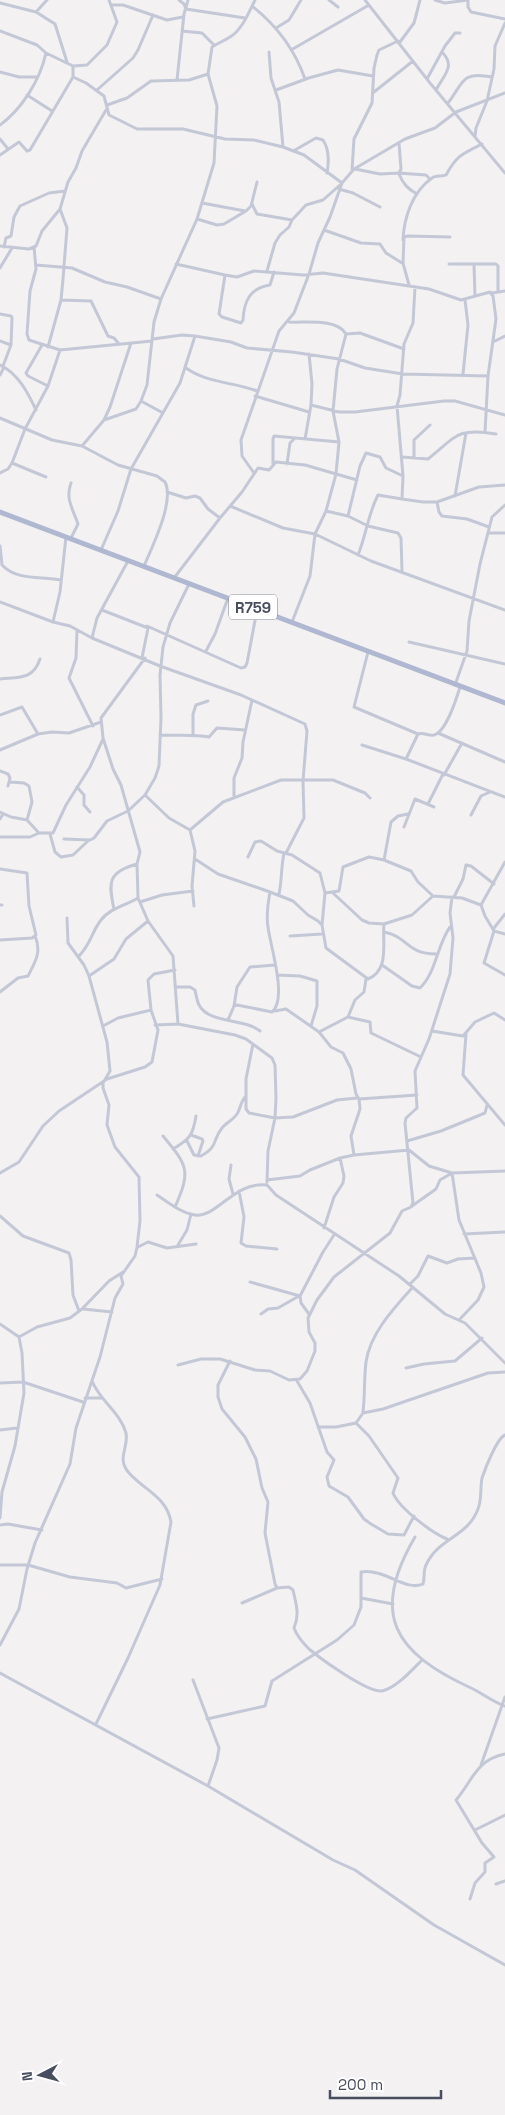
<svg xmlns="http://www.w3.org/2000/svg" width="505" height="2115" viewBox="0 0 505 2115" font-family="'Space Grotesk',sans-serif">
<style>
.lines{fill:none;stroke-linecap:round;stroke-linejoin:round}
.minor{stroke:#c4c8d6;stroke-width:3}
.primary{stroke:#b0b7d0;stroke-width:5}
.labels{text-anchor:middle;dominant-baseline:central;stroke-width:4;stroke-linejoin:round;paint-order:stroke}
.shield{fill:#fff;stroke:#7f828f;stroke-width:1}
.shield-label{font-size:15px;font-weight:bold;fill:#484d5f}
</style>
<rect width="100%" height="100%" fill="#f3f1f1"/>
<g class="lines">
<!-- minor -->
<path class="minor" d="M179,0L184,4L186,9L245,18
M329,0L338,7
M365,0L430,83L505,173
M435,0L445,3L468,0
M468,0V7L471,12L505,19
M0,3L36,12L55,24L67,62
M111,5H123L167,20L183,17
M252,6C276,25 295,50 305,79L338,70L373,76
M36,12L47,0
M276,28L289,20L301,0
M0,31L37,45L46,53C40,80 22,109 0,125
M182,31L202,33L214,45
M400,42L414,23L420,0
M291,50L369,5
M269,52L271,78L279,102L283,147
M73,66L87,65L107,45L117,22L109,0
M0,72L19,77H37
M73,77L86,83L104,96L109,115L137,129H183L225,139L254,140L283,147L304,155L342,183
M427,79L445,46L455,33H460
M177,80L184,14L188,0
M97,90L133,58L138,50L153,15
M276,90L306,79
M436,90C444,75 456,66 442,52
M374,92L413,61
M27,95L52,111
M448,103C464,82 461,71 492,77
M107,105L127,98L151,81L189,80L208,74
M475,136L476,128L487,101L494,69L495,46L505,23
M0,139L8,149
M295,150L316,138L323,140C329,149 329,162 327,173
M0,155L19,142L27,151L30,150L73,77V66L46,53
M355,169L380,174L399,173L401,169L399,143
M352,170L354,139L372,103L374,68L377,55L379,50L398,41
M398,173L426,175L430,179
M399,174C403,184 408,189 417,194
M339,189L353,193L380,207
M202,203L245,211
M252,204L257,214L292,220
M197,219L217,225L224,224L246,211L251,206L257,182
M324,230L361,243L380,244L386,253L402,263
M403,240C404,218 412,192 432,178C436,175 442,177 446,175C457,155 462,154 482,144
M0,246L29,249L36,246L42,231L60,209L68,182L76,168L82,151L106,110
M4,247L6,238L11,236L14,217L20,206L49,193L65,191
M34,247L36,269L30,291L27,334L29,340L60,350L152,341
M176,264L225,275L237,277L254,271L303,275L323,273L429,289L461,300L490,292L493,296L496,319L488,376L485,432
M449,264H496L498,266V290
M36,265L72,268L105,282L127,287L161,299
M474,265L475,296
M0,268L12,248
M267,271L275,243L280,235L289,227L292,220L306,205L323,200L340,185
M225,275L219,314L222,317L241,323L243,320C244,301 250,288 270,285L274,272
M409,285L403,263L404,237L408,236L450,237
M415,287L413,323L404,344L400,395L397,406L403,476L402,499L423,502H437L439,512L442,516L467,519L489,527
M492,293L505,291
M61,300L91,301L108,336L114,338L119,344
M0,314L11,316L12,318L11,345L3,366
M289,322C305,323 337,318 346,334L337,369L333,411L339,442L336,474L326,511L315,534L310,576L292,622
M346,334L360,333L404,349
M153,339L182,335L195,336L231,342L247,348L292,352L339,359L365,368L403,374L488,376
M0,341L11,345
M493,342L505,336
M42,345L26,373L28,376L48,386
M48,347L61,300L63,279L67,228L60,209
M0,365C18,373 28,393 36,410
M186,368C207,383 233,382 257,391
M463,374L468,325L465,300
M0,375L4,367
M255,396L309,412
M141,401L163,413
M311,405L339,412H355L444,401H455L505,415
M0,418L52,440L82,446L118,465L157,476L165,482C175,501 152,547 144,566
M104,420L136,409L141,401L147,385L154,322L161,299L197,219L214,163L217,106L208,74L212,47C218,43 224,41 230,37C242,30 249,12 255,0
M305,439L311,405L312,384L309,354
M82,446L104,420L110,407L131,343
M402,457L428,459C456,437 456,427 496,434
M414,458V440L430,425
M12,463L46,477
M273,464V439L274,436L339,442
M287,464L290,443L294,439
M0,473L8,469L12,463L25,429L48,386L60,350
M254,473L242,456L241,440L279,331L294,313L309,274L318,243L330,217L342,183L354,169L405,139L435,128L456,112L505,93
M167,492L186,498L195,496L200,498L208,509L220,518
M455,496L466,433
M437,502L479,487L505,485
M230,506L283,528L315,534L371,561L505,610
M326,511L348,516L368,526L398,533L401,538L402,571
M348,516L360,466L366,453L380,457L386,468L403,476
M488,533H505
M71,538L78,524C73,509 65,499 71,483
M0,546L2,565C17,581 41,576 61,580
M101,550L118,511L131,469L180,383L195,336
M358,555C366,536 368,514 378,495L402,499
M174,578L220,518L242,492L258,468L269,470L276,462L305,465L357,480
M0,602L53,622L70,626L92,638L160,666L241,695L305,724L307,731L303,781L304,818L286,853
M102,610L148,628L142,658
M53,622L60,592L66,537
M147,626L241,668L245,667L247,663L257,610
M77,630L76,658L69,678L93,726
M92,638L97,618L128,561
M409,642L505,664
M206,651L215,634L228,598
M368,652L354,707L418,734
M145,658L101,718L103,738L113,769L121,785L140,852L137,864L138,898L148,921L173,956L178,1024
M0,679C19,677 33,680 40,659
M455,685L467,651L469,621L480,564L492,517L505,505
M0,715L22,707L38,734
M438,733L505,762
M160,735C176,736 193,734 209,737L217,728L245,730
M193,735V714L196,705L208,701
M362,745L406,759L505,797
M0,750L38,734L52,732L69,733L101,722
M406,759L418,734C423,732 428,736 434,735C446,732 457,697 460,687
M0,771L8,774L10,778L8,786
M444,775L462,743
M10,782L24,783L29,786L32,802L27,820
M77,787L84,795V805L90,812
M145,795L169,818L190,830L195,851L192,886L194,906
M234,796V778L242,758L243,742L252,700
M428,804L443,774
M0,812L11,817L27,820L39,833H53L66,805L90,767L103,739
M471,815L481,796L490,792
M0,819L3,814
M404,827L415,799L434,807
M190,830L223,802L281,780H333L365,793L370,798
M50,834L55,852L61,857L73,855L89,840
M0,837H30L39,833
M64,839L90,840L94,838L107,821L128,811L145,795L155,778L159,766L161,718L160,675L163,647L170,623L189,584
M248,857L255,842L261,841L277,851L292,855L320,873L325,893L322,925
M195,859L218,874L270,892C268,903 266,916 268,927C270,945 288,999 272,1012L237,1005L234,1006L228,1020
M384,860L391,822L398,816L408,814
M505,862L481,905L485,916L494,931L484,963L505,975
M0,869L27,873L29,906L36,935L32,938L0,940
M270,892L293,901L308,915L318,921L322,925L326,948L368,979C390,970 382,942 384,924L412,915L433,896
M325,893L339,891L343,867L369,857L384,860L411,871L418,882L433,896L462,898L481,905
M333,893L362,920L369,923L384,924
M279,894C282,880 281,867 284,853
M454,897L463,879L466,865L471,866L494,884
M140,902L162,895L193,891
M0,905H2
M114,909C108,882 108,872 137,864
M494,928L505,914
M494,931L505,934
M384,932C409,937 406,954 436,954
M290,936L322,934
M79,956C92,942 91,933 101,920C110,908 127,905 138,898
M382,965L412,986L420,988C436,973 437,945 450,927
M277,975L300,976L317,981V1006L311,1026
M89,976L114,959L126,939L148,921
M175,987H190L195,990C196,995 197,1001 199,1005C209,1024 244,1018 260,1031
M0,992L18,978L28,976C35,962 42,952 35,936
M234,1006L237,987L250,967L275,965
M275,1011L286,1009L319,1032L331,1047L343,1053L351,1069L356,1094L359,1099L417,1095
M348,1017L370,1022L371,1033L421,1057
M155,1025L178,1024L235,1035L246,1039L272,1058L275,1065L276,1098L275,1118L268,1151L267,1182
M103,1026L118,1018L151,1010
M432,1031L463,1036L475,1022L494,1013L505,1020
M319,1032L348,1017L355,1000L364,992L366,979
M466,1034L463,1075L505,1125
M253,1044L246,1079V1109L249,1113L275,1118L293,1117L337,1100L357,1098
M191,1135L202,1139L203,1141L198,1156
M163,1136C188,1166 191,1171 175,1207
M187,1141L194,1155L201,1156C219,1146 212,1140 222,1128C226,1123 233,1120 237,1114C241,1108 240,1102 246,1096
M407,1141L441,1131L485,1113L487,1105
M173,1149C190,1139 193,1135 196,1116
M354,1155L351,1136L360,1109L359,1099
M231,1165L229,1179L233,1194
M0,1173L19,1162L43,1126L59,1111L107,1079L145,1067L152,1062L158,1030L151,1010L148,980L154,974L175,970
M267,1180L300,1176L310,1170L340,1158L354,1155L409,1150L429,1166L452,1173L459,1220L481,1273L484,1287L478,1300L460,1319
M239,1191L244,1217L241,1243L246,1246L277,1249
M157,1195C168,1202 181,1213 195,1215C217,1218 234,1181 267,1185L276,1195L399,1276L445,1314L465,1323L505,1363
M412,1206L436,1189L440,1180L452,1173L505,1171
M0,1216L23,1236L69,1253L71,1260L73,1295L79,1311
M324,1228L334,1197L343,1183L344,1176L340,1158
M464,1234L505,1232
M178,1245L187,1230L191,1214
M138,1247L148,1242L167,1248L196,1244
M250,1282L300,1296
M410,1284L418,1276L428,1256L447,1263L458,1259L475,1258
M83,1309L112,1312
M261,1314L268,1309L278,1308L299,1296
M309,1314L301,1303L300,1296L323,1252L334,1235
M0,1324L19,1337L37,1327L70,1318L82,1309L109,1281L123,1272
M230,1361L218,1385V1397L222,1409L245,1437L256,1459L262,1488L268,1502L265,1533L275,1584L277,1588L289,1587L293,1590C296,1604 300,1614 294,1628C297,1636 303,1643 309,1649C321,1659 368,1693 382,1691C396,1688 412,1670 422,1660
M178,1365L201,1359H220L255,1370L270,1371L289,1380L300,1379L307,1371L315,1351V1343L309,1332L308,1318L317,1300L334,1277L390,1233L402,1211L411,1207L413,1203L405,1123L406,1118L417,1108L415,1071L429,1039L450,974L453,938L450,913L452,897
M406,1368L424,1364L455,1361L482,1338
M92,1381C100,1401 120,1412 126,1433C129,1448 116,1458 129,1473C144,1490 167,1497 171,1522L160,1585L128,1658L96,1724
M297,1381L310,1403L327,1452L334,1460L327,1477L329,1486L348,1497L364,1519L371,1524L388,1534L404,1535L414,1516
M0,1383L23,1382L83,1402
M85,1398H101
M363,1412C365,1395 364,1378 366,1362C370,1333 395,1307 413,1287
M356,1423L363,1413L383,1409L488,1373L505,1372
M318,1427H336L356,1423L369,1436L398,1478L393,1493C399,1508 432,1533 447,1539
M0,1430L17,1428
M0,1518L2,1492L15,1446L24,1393L22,1353L19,1337
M0,1525L8,1524L42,1530
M415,1537C369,1615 395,1653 471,1688C482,1693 493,1702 505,1706
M0,1565H28L70,1577L117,1583L126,1588L162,1579
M361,1598L393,1604
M242,1603L277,1588
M0,1645L19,1609L27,1569L35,1543L70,1464L76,1428L100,1357L115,1298L123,1284L121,1276L135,1256L137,1247L140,1221L139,1177L115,1147L107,1125L109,1105L103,1088V1083L110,1071L107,1042L89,976L84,965L68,943L67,918
M0,1673L208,1786L333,1860L355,1870L434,1925L505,1965
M193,1680L219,1748L217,1760L208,1786
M207,1719L265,1706L272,1681L337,1640L354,1625L361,1607V1572C385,1568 406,1592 423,1584C425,1578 423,1571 426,1565C439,1537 467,1538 478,1509C482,1499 480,1489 482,1478C485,1469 497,1438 505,1435
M481,1765L505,1697
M475,1830L505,1815
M496,1884L505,1881
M470,1899L475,1883L485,1872V1863L494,1857L482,1843L456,1800C473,1780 476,1760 505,1754"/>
<!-- primary -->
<path class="primary" d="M0,512L505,703"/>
</g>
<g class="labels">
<!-- shield labels -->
<rect class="shield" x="229" y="594.5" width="48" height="25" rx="4"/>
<g class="shield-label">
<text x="253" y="607">R759</text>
</g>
</g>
<!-- north arrow -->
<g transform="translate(40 2075) rotate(264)" stroke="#ffffff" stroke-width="4" paint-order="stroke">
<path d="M0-4L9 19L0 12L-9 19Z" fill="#484d5f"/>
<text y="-8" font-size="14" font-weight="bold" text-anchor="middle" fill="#484d5f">N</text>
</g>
<!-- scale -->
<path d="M330 2090v8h111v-8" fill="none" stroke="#484d5f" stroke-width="2.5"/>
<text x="338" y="2090" font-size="15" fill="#484d5f" stroke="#ffffff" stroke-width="4" paint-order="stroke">200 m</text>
</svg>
